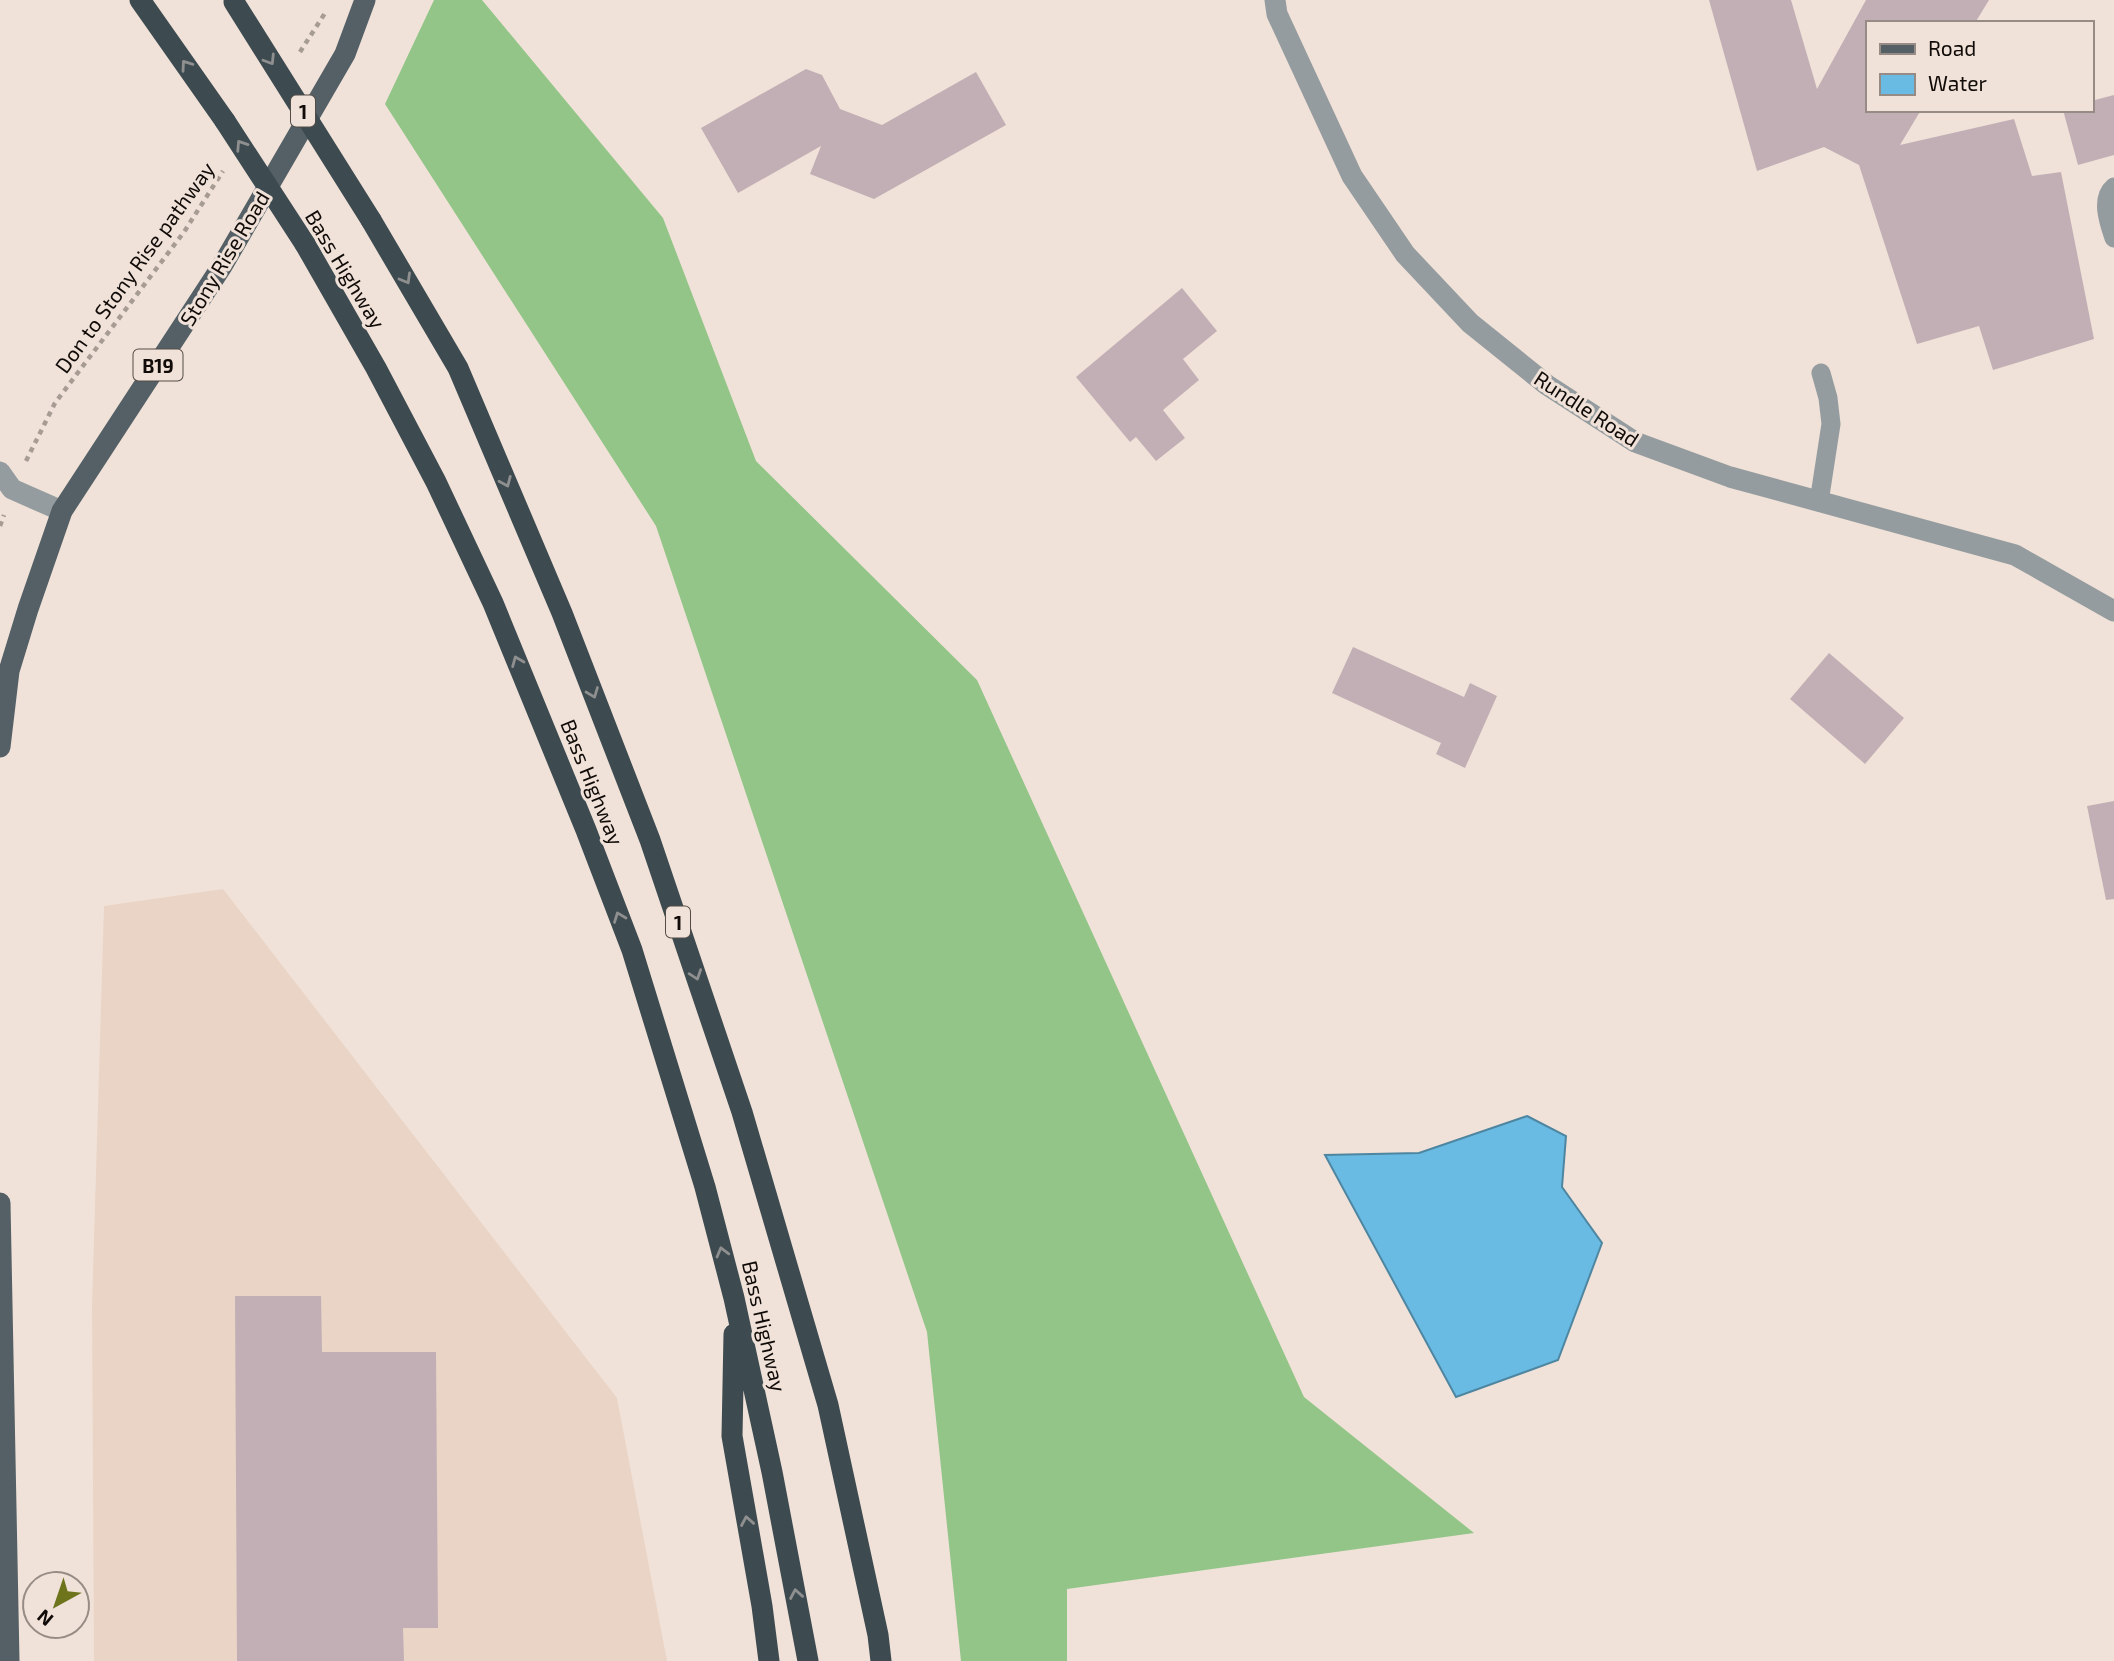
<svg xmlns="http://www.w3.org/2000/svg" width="2114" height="1661" viewBox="0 0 2114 1661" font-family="'Exo 2',sans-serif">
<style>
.built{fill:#ead4c6}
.forest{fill:#93c588}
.water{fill:#69bbe3;stroke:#4e86a1;stroke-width:2}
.building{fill:#c1afb5}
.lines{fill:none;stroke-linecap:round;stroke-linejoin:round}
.path{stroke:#a79c94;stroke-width:4.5;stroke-dasharray:5 5;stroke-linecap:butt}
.service{stroke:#959c9f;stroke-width:19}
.minor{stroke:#959c9f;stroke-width:21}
.primary{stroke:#546066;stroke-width:21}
.motorway{stroke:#3d4b51;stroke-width:21}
.motorway-bridge{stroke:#3d4b51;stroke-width:21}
.oneway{stroke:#8e8f8e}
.labels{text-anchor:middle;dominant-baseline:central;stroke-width:6;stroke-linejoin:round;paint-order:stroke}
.shield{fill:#f0e2d8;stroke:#534c46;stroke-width:2}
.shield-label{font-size:19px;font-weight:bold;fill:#100b08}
.street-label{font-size:21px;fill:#100b08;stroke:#f0e2d8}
</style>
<rect width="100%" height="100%" fill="#f0e2d8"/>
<!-- built -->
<path class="built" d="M223,889L617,1398L667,1661H94L92,1306L104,906Z"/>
<!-- forest -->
<path class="forest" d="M434,0H482L663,218L756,461L977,680L1304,1397L1474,1533L1067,1589V1661H961L927,1332L656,526L385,104Z"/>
<!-- water -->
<path class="water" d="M1527,1116L1566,1136L1562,1187L1602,1243L1558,1360L1456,1397L1325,1155L1419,1153Z"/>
<!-- building -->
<path class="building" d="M1709,0H1791L1817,89L1866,0H1989L1975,23H1867V110H1921L1900,145L2014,119L2032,176L2061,172L2094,339L1993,370L1979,326L1917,344L1859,165L1824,147L1757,171Z
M806,69L822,75L840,109L882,125L976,72L1006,125L874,199L810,174L821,146L738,193L701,128Z
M2114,95V155L2078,165L2063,110H2091V101Z
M1182,288L1217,331L1183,359L1199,380L1163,410L1185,438L1156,461L1136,437L1130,442L1076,377Z
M1353,647L1464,697L1470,683L1497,696L1465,768L1436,754L1441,743L1332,693Z
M1829,653L1904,718L1865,764L1790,699Z
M2114,801V899L2106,900L2087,806Z
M235,1296H321L322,1352H436L438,1628H403L404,1661H237Z"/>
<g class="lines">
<!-- path -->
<path class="path" d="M300,52L327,10
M26,461L55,403L184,232L223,171
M0,526L4,515"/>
<!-- service -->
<path class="service" d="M2114,187C2100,199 2109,223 2114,238
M1819,502L1831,424L1828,398L1821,373"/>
<!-- minor -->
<path class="minor" d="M1275,0L1277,14L1352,176L1405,254L1470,323L1547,385L1635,442L1730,477L2015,555L2114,611
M0,472L12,489L62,511"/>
<!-- primary -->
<path class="primary" d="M0,747L9,671L28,609L62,511L222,266L345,54L365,0
M0,1203L9,1661"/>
<!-- motorway -->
<path class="motorway" d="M140,0L225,121
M371,220L458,368L562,613L650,840L742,1112L828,1405L878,1635L881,1661
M305,244L376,368L436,482L493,603L586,830L632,950L705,1187L734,1298L772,1472L808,1661
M734,1334L732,1436L762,1606L769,1661"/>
<!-- motorway-bridge -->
<path class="motorway-bridge" d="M234,2L371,220
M225,121L305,244"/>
</g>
<!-- one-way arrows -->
<defs><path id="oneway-chevron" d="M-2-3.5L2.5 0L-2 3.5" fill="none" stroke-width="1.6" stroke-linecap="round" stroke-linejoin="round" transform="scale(1.75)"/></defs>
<g class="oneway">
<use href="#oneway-chevron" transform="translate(270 60) rotate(58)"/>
<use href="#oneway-chevron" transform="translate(186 65) rotate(-125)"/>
<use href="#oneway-chevron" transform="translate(241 145) rotate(-123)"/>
<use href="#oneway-chevron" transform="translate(406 279) rotate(60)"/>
<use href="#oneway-chevron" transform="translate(506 482) rotate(67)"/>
<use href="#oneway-chevron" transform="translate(517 661) rotate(-112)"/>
<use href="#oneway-chevron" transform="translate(593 693) rotate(69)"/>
<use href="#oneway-chevron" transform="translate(619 917) rotate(-111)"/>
<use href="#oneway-chevron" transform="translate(696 975) rotate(71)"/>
<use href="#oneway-chevron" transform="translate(722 1252) rotate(-105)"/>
<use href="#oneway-chevron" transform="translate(747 1521) rotate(-100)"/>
<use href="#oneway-chevron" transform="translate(796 1594) rotate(-100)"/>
</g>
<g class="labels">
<!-- shield labels -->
<g class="shield">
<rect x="291" y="95.5" width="24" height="31" rx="5"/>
<rect x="133.5" y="349.5" width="49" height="31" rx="5"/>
<rect x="666" y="906.5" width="24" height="31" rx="5"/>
</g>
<g class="shield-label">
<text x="303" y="111">1</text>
<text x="158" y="365">B19</text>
<text x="678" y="922">1</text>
</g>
<!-- street labels -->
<g class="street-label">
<text transform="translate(224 258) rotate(-59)">Stony Rise Road</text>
<text transform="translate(134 267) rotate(-54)">Don to Stony Rise pathway</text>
<text transform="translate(346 269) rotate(59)">Bass Highway</text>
<text transform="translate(1587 408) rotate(33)">Rundle Road</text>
<text transform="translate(593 782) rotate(68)">Bass Highway</text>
<text transform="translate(765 1326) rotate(77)">Bass Highway</text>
</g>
</g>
<!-- legend -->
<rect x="1866" y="21" width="228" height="91" fill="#f0e2d8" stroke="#968c85" stroke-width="2"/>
<rect x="1880" y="44" width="35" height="10" fill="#546066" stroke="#968c85" stroke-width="2"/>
<text x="1928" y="56" font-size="21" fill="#100b08">Road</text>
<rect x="1880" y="74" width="35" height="21" fill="#69bbe3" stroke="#968c85" stroke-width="2"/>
<text x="1928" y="91" font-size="21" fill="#100b08">Water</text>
<!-- north arrow -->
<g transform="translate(56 1605) rotate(220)"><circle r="33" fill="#f0e2d8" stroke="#968c85" stroke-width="2"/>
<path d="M0-5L12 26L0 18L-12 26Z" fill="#6d741c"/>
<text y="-10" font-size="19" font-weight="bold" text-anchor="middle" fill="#100b08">N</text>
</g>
</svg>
